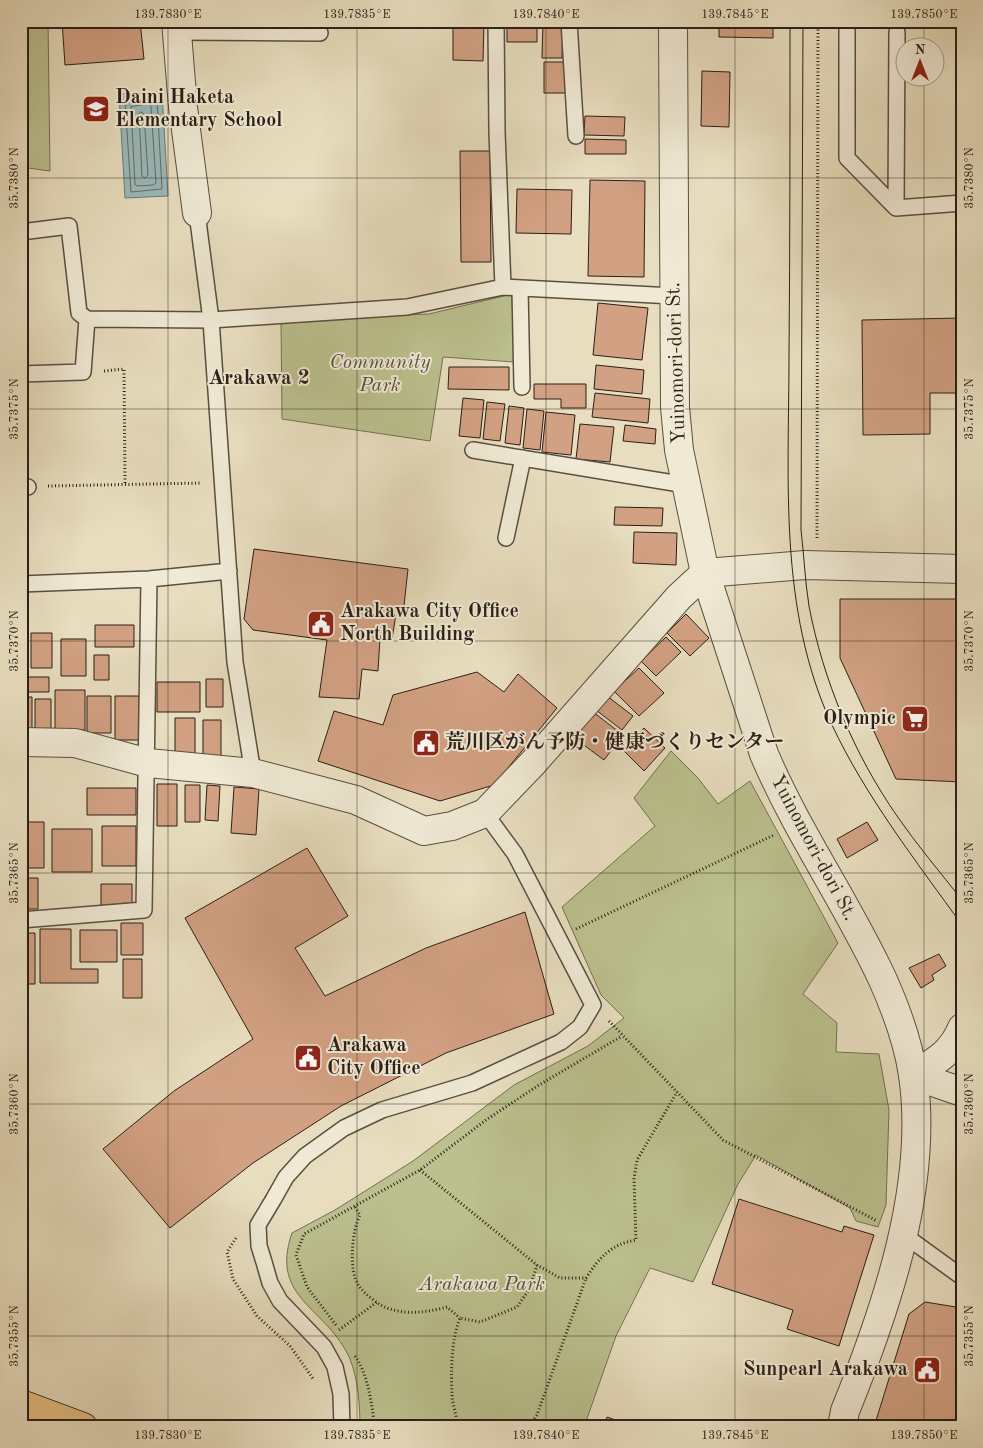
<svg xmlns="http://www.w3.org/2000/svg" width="983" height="1448" viewBox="0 0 983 1448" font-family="'Old Standard TT','Noto Serif JP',serif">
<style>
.green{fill:#bbc08e;stroke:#737054}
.water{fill:#9bbabb;stroke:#6e7c7a}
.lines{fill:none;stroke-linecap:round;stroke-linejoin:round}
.shore{stroke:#636c6a;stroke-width:1}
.building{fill:#d2a183;stroke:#2b1f19}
.service-casing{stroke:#5a4f42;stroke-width:18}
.minor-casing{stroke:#5a4f42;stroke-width:30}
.tertiary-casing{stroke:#5a4f42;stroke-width:30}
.primary-casing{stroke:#2b1f19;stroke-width:30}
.path{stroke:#2b1f19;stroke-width:3;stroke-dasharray:1 2.5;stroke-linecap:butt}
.service{stroke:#f0ead5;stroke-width:15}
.minor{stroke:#f0ead5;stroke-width:28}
.tertiary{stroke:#f0ead5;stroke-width:28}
.primary{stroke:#e4bf80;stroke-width:28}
.tram{stroke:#2b1f19;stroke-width:1}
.ticks{fill:none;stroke:#2b1f19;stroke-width:1;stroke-opacity:0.45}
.labels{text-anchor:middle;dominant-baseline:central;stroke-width:4;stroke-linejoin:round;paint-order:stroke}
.poi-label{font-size:20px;font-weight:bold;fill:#2b1f19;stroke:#f0ead5;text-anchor:start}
.park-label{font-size:20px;font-style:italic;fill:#564f3c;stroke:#f0ead5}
.street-label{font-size:20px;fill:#2b1f19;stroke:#f0ead5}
.neighbourhood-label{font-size:21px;font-weight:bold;fill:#2b1f19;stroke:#f0ead5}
.neatline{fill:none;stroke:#2b1f19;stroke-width:2}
.ticks-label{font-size:12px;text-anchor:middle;fill:#2b1f19}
</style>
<rect width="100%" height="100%" fill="#e8debf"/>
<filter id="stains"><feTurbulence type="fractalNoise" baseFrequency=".004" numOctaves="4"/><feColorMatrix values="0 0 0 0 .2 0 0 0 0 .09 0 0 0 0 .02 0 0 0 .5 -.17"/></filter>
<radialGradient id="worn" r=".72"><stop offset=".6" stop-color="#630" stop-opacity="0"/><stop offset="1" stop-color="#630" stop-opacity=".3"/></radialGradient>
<!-- green -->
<path class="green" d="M21,21H48L50,171L21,167Z
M512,294L514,362L443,357L430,441L282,419L281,320L429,314Z
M671,751L698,778L718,804L750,781L838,943L803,994L837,1023L836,1052L879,1054L889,1110L886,1205L878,1227L856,1221L850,1208L756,1155L738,1184L693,1282L650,1268L616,1336L584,1427H360C360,1405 358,1379 350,1359C327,1307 269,1299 292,1233L335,1210L413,1161L514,1085L588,1046L624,1018L601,995L562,907L655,826L634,798Z"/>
<!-- water -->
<path class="water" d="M162,92L168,196L125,198L119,94Z"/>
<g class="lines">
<!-- shore -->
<path class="shore" d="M155,97L157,100L162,189L131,192L125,101Z
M149,104L151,106L156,183L153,185L137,186L135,184L131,107Z
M141,112L144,114L148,175L145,178L142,176L139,114Z"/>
</g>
<!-- building -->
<path class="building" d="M62,21H140L144,59L65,65Z
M453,21H484L483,61L453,60Z
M507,21H537V42H507Z
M719,21H773V38L719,37Z
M543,22H563L562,58H542Z
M544,62H568V93H544Z
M702,71L730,72L729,127L701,126Z
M585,116L625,117L624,136L584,135Z
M585,139L626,140V154H585Z
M460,151H490L491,262H461Z
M590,180L645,181L644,277L588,276Z
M517,189L572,190L571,234L516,233Z
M598,303L648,308L642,360L593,355Z
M962,318V393H930V434L863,435L862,320Z
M596,365L644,370L642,394L594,389Z
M449,367H509V390L448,389Z
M534,384H586V408H561V399H534Z
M595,393L650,399L648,423L592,417Z
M463,398L484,400L480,438L459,436Z
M487,402L505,404L500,441L483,439Z
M509,406L524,408L520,445L505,443Z
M527,409L544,411L540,450L523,448Z
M546,412L575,415L571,455L542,452Z
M580,424L614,427L610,462L576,459Z
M625,425L656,429L655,444L623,441Z
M615,507L663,508L662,526L614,525Z
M634,532L677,533L676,565L633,563Z
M254,549L408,569L403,615L396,614L392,639L380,638L378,671L362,669L359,699L319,697L327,640L253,630L244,619Z
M840,599H962V782L896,779L840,658Z
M686,614L709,638L690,656L667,633Z
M95,625H134V647H95Z
M31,633H52V668H31Z
M21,636H24V665H21Z
M666,637L681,652L656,676L641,661Z
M61,639H86V676H61Z
M94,655H109V680H94Z
M639,668L664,693L639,716L614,691Z
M477,672L504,692L518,674L557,708L494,785L440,801L318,761L334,711L383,725L393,695Z
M22,677H49V692H22Z
M206,679H223V707H206Z
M157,682H200V712H157Z
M55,690H85V730H55Z
M87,696H111V733H87Z
M115,696H139V740H115Z
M607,696L633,716L622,730L596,710Z
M21,697H32V734H21Z
M35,699H51V736H35Z
M593,712L623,735L604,760L573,737Z
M175,718H195V759H175Z
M203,720H221V763H203Z
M644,728L665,748L644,771L623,750Z
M157,784H177V826H157Z
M185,785H200V822H185Z
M207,785L220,786L218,821L205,820Z
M234,787L259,789L256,835L231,833Z
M87,788H136V815H87Z
M21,822H44V868H21Z
M867,822L878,840L847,858L837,839Z
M102,826H136V866H102Z
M52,829H92V872H52Z
M307,848L348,916L295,948L325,996L426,948L525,912L554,1014L446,1053L341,1106L253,1163L170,1228L103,1149L174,1091L253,1039L185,918Z
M21,878H38V909H21Z
M101,884H132V906H101Z
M121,923H143V955H121Z
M40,929H71V969H98V983H40Z
M80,930H117V962H80Z
M21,933H35V984H21Z
M939,954L946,966L932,975L934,980L921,988L909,968Z
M123,959H142V998H123Z
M739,1199L842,1232L844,1226L874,1235L839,1346L787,1329L793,1310L712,1284Z
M925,1302L962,1308V1427H874L909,1314Z
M607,1417L635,1427H603Z"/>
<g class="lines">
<!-- service casing -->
<g class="service-casing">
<path id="service" d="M496,21L497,132L503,287
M569,21L576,136
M847,21V158L896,208
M177,32L320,33
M897,32L896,208L962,203
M197,213L211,320L235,662L253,773
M21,232L69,226L79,313L87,319
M520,288L522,387
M21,374L83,372L87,319L211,320L407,307L503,287L673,296
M473,450L686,485
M21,487H28
M506,538L523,458
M21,584L149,579L229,571
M21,920L144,910L149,579
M904,1235L962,1277
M342,1427L341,1394L335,1367L324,1347L280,1301L270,1283L264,1262L259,1246L258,1225L273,1200L286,1177L305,1156L344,1128L382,1110L472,1083L561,1042L580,1027L593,1005L515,854L485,813"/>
</g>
<!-- minor casing -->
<g class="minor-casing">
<path id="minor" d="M176,21L183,107L197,213
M21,742L75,743L148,763L253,773L356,800L424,831L452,826L485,813L533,763L679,597L705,573L805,565L962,569
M913,1075L962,1092"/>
</g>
<!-- tertiary casing -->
<g class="tertiary-casing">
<path id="tertiary" d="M673,21L675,407L679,450L705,573L764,754C797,832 846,901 882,978C896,1009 908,1041 913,1075C929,1185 886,1310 845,1411L842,1427
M913,1075C936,1061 951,1054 962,1028"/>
</g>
<!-- primary casing -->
<g class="primary-casing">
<path id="primary" d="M21,1404L83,1427"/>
</g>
<!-- path -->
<path class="path" d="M104,371L124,369L125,483
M48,486L202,483
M817,538L818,21
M576,929L774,835
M609,1021L723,1140L877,1221
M420,1170L537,1265L560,1278H586C599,1258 611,1244 636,1240L634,1179L637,1160L677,1092
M355,1207L360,1215C352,1231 348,1270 359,1286C364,1294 381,1307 390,1309C409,1315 428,1312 447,1307L460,1318
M236,1238L227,1252L233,1279L257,1316L290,1346L314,1380
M336,1325L307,1287L296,1255L304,1234L420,1170L486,1120L539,1085L622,1036
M339,1330L377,1302
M355,1356C369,1376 371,1403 375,1427
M458,1427C457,1417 453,1406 452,1396C451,1372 451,1340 460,1318L480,1322L517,1307L530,1288L537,1265
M528,1427L537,1415L586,1278"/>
<!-- service -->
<use href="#service" class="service"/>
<!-- minor -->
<use href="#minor" class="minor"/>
<!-- tertiary -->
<use href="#tertiary" class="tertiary"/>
<!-- primary -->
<use href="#primary" class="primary"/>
<!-- tram -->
<path class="tram" d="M790,21C790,132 790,244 789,355C789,480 778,609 832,725C866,797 916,861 962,925
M803,21L801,530C804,555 805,581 809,606C823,680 854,754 897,816C917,845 940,872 962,900"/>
</g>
<!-- ticks -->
<path class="ticks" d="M168,21V1427M357,21V1427M546,21V1427M735,21V1427M924,21V48M924,78V1427M21,178H962M21,409H962M21,641H962M21,873H962M21,1104H962M21,1336H962"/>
<!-- icons -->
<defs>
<g id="school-square" transform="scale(1.4375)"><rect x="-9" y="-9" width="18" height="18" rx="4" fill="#8f2418" stroke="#f0ead5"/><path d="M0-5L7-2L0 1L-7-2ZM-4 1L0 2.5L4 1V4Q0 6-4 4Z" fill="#fff"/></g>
<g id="civic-square" transform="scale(1.4375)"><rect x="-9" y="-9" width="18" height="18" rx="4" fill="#8f2418" stroke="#f0ead5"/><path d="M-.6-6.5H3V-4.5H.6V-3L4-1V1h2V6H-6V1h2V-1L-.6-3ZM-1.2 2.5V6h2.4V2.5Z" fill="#fff"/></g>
<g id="supermarket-square" transform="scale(1.4375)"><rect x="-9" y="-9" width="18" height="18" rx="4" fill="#8f2418" stroke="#f0ead5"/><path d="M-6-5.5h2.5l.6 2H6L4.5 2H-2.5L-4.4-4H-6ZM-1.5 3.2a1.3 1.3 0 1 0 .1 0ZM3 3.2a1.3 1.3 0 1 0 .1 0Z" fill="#fff"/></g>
</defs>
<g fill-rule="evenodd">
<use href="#school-square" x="96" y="109"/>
<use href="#civic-square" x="321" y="624"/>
<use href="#supermarket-square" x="915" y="719"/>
<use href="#civic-square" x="426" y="743"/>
<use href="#civic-square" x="308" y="1058"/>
<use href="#civic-square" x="927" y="1370"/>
</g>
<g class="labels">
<!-- poi labels -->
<g class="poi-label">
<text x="115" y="98">Daini Haketa<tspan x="115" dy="23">Elementary School</tspan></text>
<text x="340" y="612">Arakawa City Office<tspan x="340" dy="23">North Building</tspan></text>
<text x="896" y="719" text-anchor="end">Olympic</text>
<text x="445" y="743">荒川区がん予防・健康づくりセンター</text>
<text x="327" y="1046">Arakawa<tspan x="327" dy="23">City Office</tspan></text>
<text x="908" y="1370" text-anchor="end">Sunpearl Arakawa</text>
</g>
<!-- park labels -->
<g class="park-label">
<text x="380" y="363">Community<tspan x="380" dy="23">Park</tspan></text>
<text x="482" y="1285">Arakawa Park</text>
</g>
<!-- street labels -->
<g class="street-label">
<text transform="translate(677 363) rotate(-92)">Yuinomori-dori St.</text>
<text transform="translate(813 848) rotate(62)">Yuinomori-dori St.</text>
</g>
<!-- neighbourhood labels -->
<g class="neighbourhood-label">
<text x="259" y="378">Arakawa 2</text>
</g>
</g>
<!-- margin -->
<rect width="983" height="1448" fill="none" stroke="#e8debf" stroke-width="55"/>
<!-- north arrow -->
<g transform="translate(920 62)"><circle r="24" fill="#f0ead5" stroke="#a1998a"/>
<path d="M0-4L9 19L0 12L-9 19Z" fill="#8f2418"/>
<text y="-8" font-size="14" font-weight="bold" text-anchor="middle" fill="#2b1f19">N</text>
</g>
<rect x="28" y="28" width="928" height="1392" class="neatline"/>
<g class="ticks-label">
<text x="168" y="18">139.7830°E</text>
<text x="357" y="18">139.7835°E</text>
<text x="546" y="18">139.7840°E</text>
<text x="735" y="18">139.7845°E</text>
<text x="924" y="18">139.7850°E</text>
<text transform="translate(14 178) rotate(-90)" y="4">35.7380°N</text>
<text transform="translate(969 178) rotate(-90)" y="4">35.7380°N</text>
<text transform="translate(14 409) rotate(-90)" y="4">35.7375°N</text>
<text transform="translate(969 409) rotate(-90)" y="4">35.7375°N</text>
<text transform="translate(14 641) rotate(-90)" y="4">35.7370°N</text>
<text transform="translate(969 641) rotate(-90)" y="4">35.7370°N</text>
<text transform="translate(14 873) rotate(-90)" y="4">35.7365°N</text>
<text transform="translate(969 873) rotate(-90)" y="4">35.7365°N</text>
<text transform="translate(14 1104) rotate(-90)" y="4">35.7360°N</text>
<text transform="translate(969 1104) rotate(-90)" y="4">35.7360°N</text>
<text transform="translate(14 1336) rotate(-90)" y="4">35.7355°N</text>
<text transform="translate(969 1336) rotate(-90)" y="4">35.7355°N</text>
<text x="168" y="1439">139.7830°E</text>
<text x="357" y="1439">139.7835°E</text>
<text x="546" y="1439">139.7840°E</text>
<text x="735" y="1439">139.7845°E</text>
<text x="924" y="1439">139.7850°E</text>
</g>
<rect width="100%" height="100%" filter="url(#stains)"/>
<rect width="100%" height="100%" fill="url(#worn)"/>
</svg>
